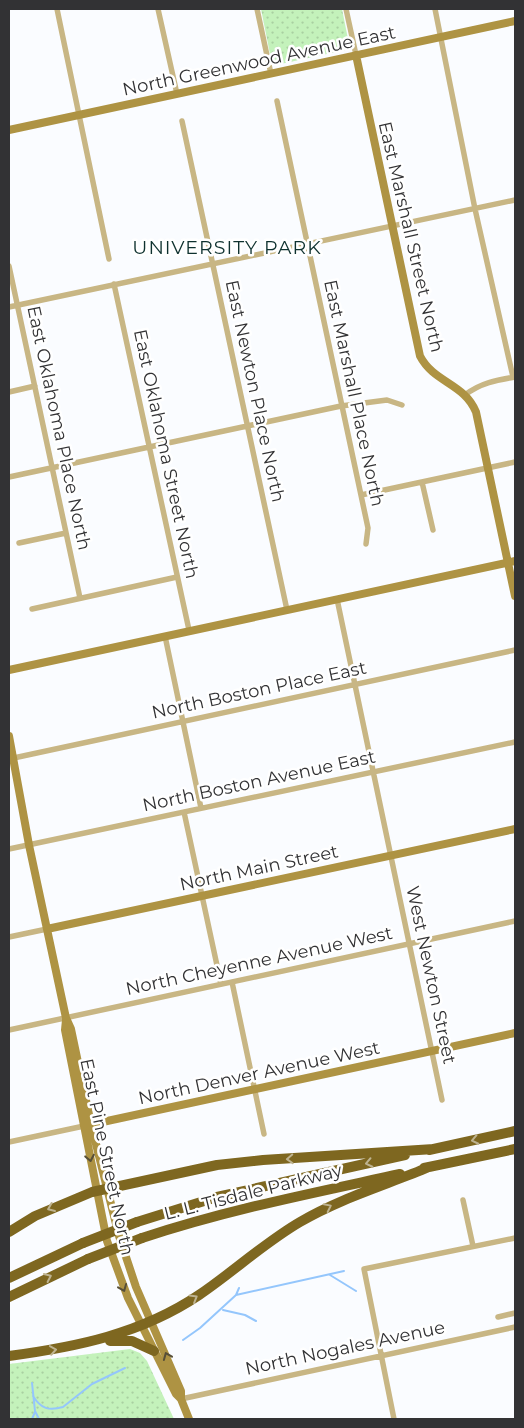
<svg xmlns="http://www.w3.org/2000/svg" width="524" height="1428" viewBox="0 0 524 1428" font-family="Montserrat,sans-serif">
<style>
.park{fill:url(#park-dots)}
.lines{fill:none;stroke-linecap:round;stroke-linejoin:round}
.stream{stroke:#94c6fc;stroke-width:2}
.street{stroke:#c8b684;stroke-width:5.5}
.secondary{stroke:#ae9343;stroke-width:8}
.highway{stroke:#7e6720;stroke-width:10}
.highway-bridge{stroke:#7e6720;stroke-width:10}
.oneway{stroke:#beb390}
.oneway2{stroke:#574f38}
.labels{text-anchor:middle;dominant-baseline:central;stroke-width:5;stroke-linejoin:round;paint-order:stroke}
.street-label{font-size:18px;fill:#323234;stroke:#fff}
.neighbourhood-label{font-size:19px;letter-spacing:1px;fill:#0e312f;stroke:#fff}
</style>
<defs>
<pattern id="park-dots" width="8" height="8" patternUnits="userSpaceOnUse" patternTransform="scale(1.25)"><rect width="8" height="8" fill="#c4f2bb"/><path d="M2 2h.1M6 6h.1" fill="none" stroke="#a9d0a1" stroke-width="1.8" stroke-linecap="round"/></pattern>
</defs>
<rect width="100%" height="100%" fill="#fafcff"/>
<!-- park -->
<path class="park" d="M261,9H342L350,49L276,65L272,64Z
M130,1349L140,1353L147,1361L174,1419H9V1364Z"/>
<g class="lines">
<!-- stream -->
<path class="stream" d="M330,1275L356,1291
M236,1295L239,1288
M223,1310L245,1315L256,1321
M183,1340L200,1328L236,1295L344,1271
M32,1383L35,1411L39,1419
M33,1396C41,1409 49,1411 63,1407L92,1384L125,1368
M32,1419L35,1412"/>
<!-- street -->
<path class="street" d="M57,9L109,259
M158,9L177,94
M257,9L271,74
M346,9L356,55
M435,9L475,209L513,377
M277,101L368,528L366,544
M182,121L287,610
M9,266L80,598
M114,284L189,630
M9,307C178,271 347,237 515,200
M9,392L35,386
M465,395C480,383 497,380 515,377
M9,477L341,406L387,400L402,405
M422,482L433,530
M361,495L515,462
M19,543L66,533
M337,599L442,1100
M32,609L177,577
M165,636L201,808
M9,759L515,650
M184,812L221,984
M9,849L515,742
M9,937L47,929
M232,982L264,1134
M9,1030L515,921
M9,1142L84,1126
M463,1200L473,1246
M498,1317L515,1313
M181,1399L515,1327
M394,1419L364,1269L515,1238"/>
<!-- secondary -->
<path class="secondary" d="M356,55L420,356C434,383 464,383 476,412L515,596
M9,130L515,21
M9,670L515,561
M9,736L29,845L66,1018L71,1029L91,1124L119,1236L136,1287L181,1391V1399L189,1419
M47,929L515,829
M66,1020L65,1030L107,1241L128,1298L176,1394L181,1399
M84,1126L515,1033"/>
<!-- highway -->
<path class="highway" d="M429,1150L515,1131
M424,1168L515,1149
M137,1222L217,1197L405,1155
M9,1232L35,1216L92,1192L217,1165L263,1160L434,1149
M142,1238C226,1210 313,1193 400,1174
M9,1278L83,1243
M9,1297L88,1259
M110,1341H132L154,1351
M9,1356C76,1347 141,1334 199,1295C233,1272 264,1243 300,1222C341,1198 386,1185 429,1167"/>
<!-- highway-bridge -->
<path class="highway-bridge" d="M83,1243L137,1222
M88,1259L142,1238"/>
</g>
<!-- one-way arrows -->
<defs><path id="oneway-chevron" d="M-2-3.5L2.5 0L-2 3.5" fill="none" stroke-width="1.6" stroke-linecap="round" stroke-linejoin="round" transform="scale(1.25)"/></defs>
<g class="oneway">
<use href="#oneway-chevron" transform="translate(475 1140) rotate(168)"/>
<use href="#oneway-chevron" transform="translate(290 1159) rotate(177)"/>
<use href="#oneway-chevron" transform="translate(369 1163) rotate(168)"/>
<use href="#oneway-chevron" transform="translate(328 1207) rotate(-26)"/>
<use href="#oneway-chevron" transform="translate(51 1208) rotate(157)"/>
<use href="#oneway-chevron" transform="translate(48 1277) rotate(-25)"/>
<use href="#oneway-chevron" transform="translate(194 1298) rotate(-31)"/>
<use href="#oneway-chevron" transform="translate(53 1350) rotate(-9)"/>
</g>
<g class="oneway2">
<use href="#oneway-chevron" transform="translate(90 1158) rotate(79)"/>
<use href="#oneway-chevron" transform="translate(123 1288) rotate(68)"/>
<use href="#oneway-chevron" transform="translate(167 1356) rotate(-112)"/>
</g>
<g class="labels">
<!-- street labels -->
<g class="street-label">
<text transform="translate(259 61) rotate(-12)">North Greenwood Avenue East</text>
<text transform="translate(411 237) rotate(77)">East Marshall Street North</text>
<text transform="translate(255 391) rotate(78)">East Newton Place North</text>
<text transform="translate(354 393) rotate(78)">East Marshall Place North</text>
<text transform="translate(59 428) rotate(78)">East Oklahoma Place North</text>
<text transform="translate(166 454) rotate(78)">East Oklahoma Street North</text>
<text transform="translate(259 690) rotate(-12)">North Boston Place East</text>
<text transform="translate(259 781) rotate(-12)">North Boston Avenue East</text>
<text transform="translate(259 868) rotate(-12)">North Main Street</text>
<text transform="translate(259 961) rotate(-12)">North Cheyenne Avenue West</text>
<text transform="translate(431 975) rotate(78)">West Newton Street</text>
<text transform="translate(259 1073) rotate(-12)">North Denver Avenue West</text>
<text transform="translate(107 1157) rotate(78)">East Pine Street North</text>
<text transform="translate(253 1192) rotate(-14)">L. L. Tisdale Parkway</text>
<text transform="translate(345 1348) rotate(-12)">North Nogales Avenue</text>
</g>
<!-- neighbourhood labels -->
<g class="neighbourhood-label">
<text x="227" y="247">UNIVERSITY PARK</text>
</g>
</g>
<!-- border -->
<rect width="524" height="1428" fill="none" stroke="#323234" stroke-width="20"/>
</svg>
